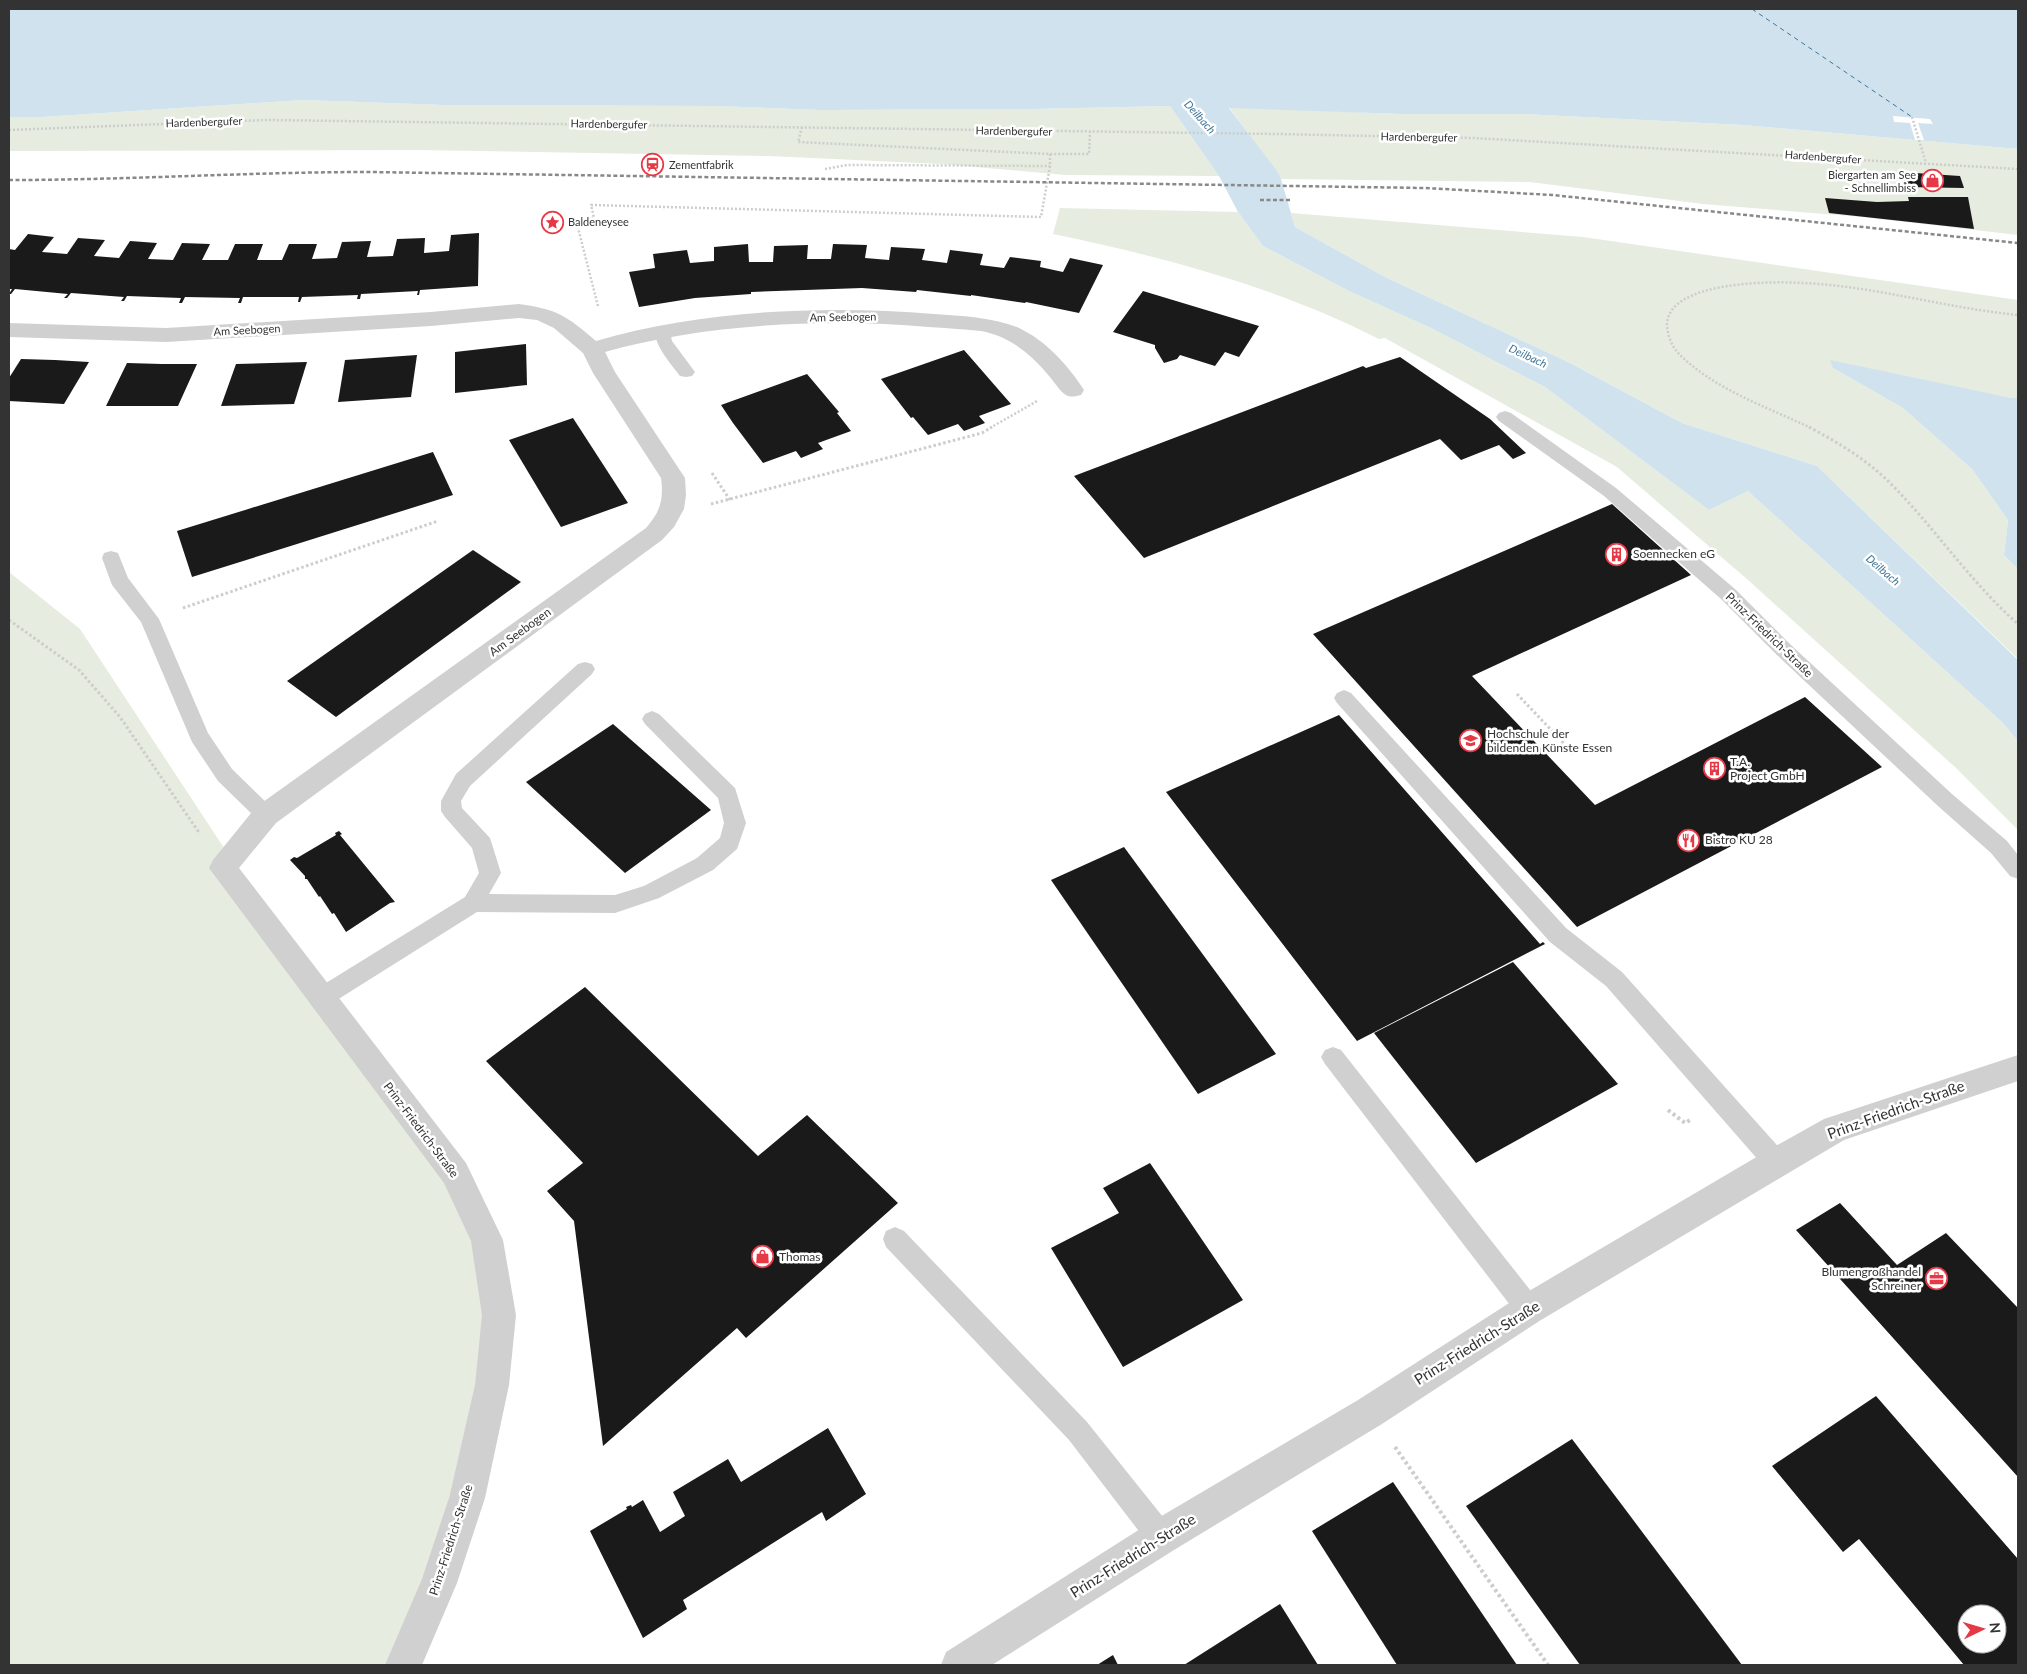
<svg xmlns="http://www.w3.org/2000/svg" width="2027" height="1674" font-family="Lato,sans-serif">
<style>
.green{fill:#e6ecdf}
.water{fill:#cfe2ee}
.pier{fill:#fff}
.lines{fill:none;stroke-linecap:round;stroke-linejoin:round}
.ferry{stroke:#3f7597;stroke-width:1;stroke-dasharray:4.5 4;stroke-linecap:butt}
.building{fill:#1a1a1a;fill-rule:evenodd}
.path-far2{stroke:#cdcdcd;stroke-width:2.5;stroke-dasharray:2 2;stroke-linecap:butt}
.path-far1{stroke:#cdcdcd;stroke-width:3;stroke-dasharray:2.5 2.5;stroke-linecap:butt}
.path{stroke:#cdcdcd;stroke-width:4;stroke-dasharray:3 3;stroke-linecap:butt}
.service{fill:#d0d0d0;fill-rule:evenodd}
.minor{fill:#d0d0d0;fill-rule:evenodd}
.rail{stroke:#888;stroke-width:2.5;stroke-dasharray:4 2.5;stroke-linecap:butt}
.labels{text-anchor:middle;stroke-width:5;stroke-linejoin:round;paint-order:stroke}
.far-water-label{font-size:11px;font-style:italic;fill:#3f7597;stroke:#fff}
.far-street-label{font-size:11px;fill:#333;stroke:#fff}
.far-poi-label{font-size:11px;fill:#333;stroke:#fff;text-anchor:start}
.poi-label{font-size:12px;fill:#333;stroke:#fff;text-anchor:start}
.street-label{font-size:12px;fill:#333;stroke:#fff}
.near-street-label{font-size:15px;fill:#333;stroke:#fff}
</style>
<rect width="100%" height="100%" fill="#fff"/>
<g class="green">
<polygon points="303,100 444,105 714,106 821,110 1032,109 1170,106 1219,176 1065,175 942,164 768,156 418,150 9,151 9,117 42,117"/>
<polygon points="1229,107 1402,114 1524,114 1744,125 2018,149 2018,235 1862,217 1703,204 1530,182 1281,179"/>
<path d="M1060,208L1238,212L1263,246L1349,291L1431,328L1545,387L1709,510L1748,491L2003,723L2018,741V830L1956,768L1748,580L1617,467L1385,338L1379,339C1277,287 1164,257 1053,234Z"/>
<polygon points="1291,213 1583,237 2018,300 2018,397 2011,398 1833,368 1903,408 1972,469 2008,520 2004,555 2018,569 2018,657 2017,658 1817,466 1682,423 1570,363 1385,277 1295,227"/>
<polygon points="9,572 80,629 249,886 457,1160 481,1243 491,1320 431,1574 394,1665 9,1665"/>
</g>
<g class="water">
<polygon points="9,9 2018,9 2018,149 1744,125 1524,114 1402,114 1229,108 1277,171 1281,179 1295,227 1385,277 1570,363 1682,423 1817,466 2018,660 2018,741 2003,723 1748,491 1709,510 1545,387 1431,328 1349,291 1263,246 1238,212 1219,176 1170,106 1032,109 821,110 714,106 444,105 303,100 42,117 9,117"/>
<polygon points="1830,360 2011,398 2018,397 2018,569 2004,555 2008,520 1972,469 1903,408 1833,368"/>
</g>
<polygon class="pier" points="1893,116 1930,119 1933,124 1918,123 1924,140 1915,140 1910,123 1894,122"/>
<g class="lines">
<polyline class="ferry" points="1752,9 1912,117"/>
</g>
<g class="building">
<polygon points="1900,172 1960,176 1964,188 1905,187"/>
<polygon points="1908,197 1968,197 1974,229 1829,213 1825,198 1877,202 1909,201"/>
<polygon points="479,233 478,286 420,290 419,295 417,295 418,291 361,294 360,299 357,299 358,295 302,297 300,302 298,302 299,297 243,297 241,303 238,303 240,298 185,297 182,303 179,303 181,298 127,296 124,301 121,301 124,297 71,293 67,298 64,298 68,294 15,289 11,294 9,294 12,289 9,289 9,249 15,250 28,234 54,237 42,252 67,254 78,238 105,240 94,256 119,258 130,241 157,243 148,259 173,260 182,243 210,244 202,260 228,260 235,244 263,244 257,260 282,260 289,244 317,244 312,259 337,258 342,242 371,241 367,257 393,256 397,239 425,238 424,253 449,251 451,235"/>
<polygon points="748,244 749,262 773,262 774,246 808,245 807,259 831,259 833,244 867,245 865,258 889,260 891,247 925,249 922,260 947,263 950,250 983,254 980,265 1004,268 1010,257 1041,261 1040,267 1063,272 1070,258 1103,265 1079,313 1026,302 1025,303 971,295 971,296 917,290 916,292 862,288 751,292 751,294 695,298 639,307 629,272 655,268 653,254 687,250 690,263 714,261 714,247"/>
<polygon points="1143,291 1259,326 1239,357 1225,352 1215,366 1180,355 1177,359 1164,363 1155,348 1155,345 1113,332"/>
<polygon points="526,344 527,385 455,393 455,352"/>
<polygon points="964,350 1011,404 979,416 985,423 964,431 958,424 928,435 913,417 911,418 881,379"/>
<polygon points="417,355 411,397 338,402 345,360"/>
<polygon points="1400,357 1490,419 1526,453 1513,459 1499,445 1461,460 1440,439 1144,558 1074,476 1363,366 1366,368"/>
<polygon points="21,359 55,360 89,362 64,404 9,401 9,378"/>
<polygon points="307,362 294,404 221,406 236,364"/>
<polygon points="127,363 162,364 197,364 178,406 106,406"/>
<polygon points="807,374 839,412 837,413 851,431 818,443 823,449 801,458 796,451 763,463 733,423 721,405"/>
<polygon points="573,418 628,503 561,527 509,440"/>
<polygon points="433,452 453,495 192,577 177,531"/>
<polygon points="1612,504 1691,575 1472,676 1595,805 1805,697 1882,767 1577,927 1313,634"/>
<polygon points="473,550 521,582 336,717 287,681"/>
<polygon points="1339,715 1540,944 1543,942 1545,944 1357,1041 1166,792"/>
<polygon points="613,724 711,810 625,873 526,782"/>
<polygon points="339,831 342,834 340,835 395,902 390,903 346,932 334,913 332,914 320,896 319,897 307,879 305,879 305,876 290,860 294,857 297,858 336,835 335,833"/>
<polygon points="1124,847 1276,1054 1198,1094 1051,880"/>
<polygon points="1513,962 1618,1084 1476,1163 1374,1033"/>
<polygon points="585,987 758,1156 807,1115 898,1203 746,1338 737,1328 603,1446 574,1221 547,1191 583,1163 486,1061"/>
<polygon points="1150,1163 1243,1300 1123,1367 1051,1248 1119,1213 1103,1188"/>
<polygon points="1840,1203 1897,1265 1946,1233 2018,1308 2018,1477 1796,1230"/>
<path d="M1876,1396L2018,1559V1665H1964L1859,1539L1843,1552L1772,1466ZM1967,1614H1997V1644H1967Z"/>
<polygon points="828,1428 866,1494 826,1521 822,1512 683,1600 687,1609 643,1638 590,1531 627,1509 626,1507 631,1505 632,1507 643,1500 660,1532 685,1516 673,1492 728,1459 741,1482"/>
<polygon points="1572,1439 1622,1505 1742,1665 1580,1665 1466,1506"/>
<polygon points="1393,1482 1517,1665 1397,1665 1312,1531"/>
<polygon points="1280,1604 1318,1665 1184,1665"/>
<polygon points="1113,1655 1118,1665 1097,1665"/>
</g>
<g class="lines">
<g class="path-far2">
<polyline points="1912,117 1926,163"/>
<polyline points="802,127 798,142 1050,154 1089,154 1090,132"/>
<polyline points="9,130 266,120 1277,134 1473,138 2018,169"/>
<polyline points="825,169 847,165 1050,166"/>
<polyline points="598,306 577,224 594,218 591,205 1041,217 1050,166 1050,154"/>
<polyline points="990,428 1037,401"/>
<path d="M1811,428C1767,407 1716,390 1680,355C1672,347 1667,335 1667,324C1669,281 1772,281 1802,283C1875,286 1945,308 2018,315"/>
</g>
<g class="path-far1">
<path d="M1809,427C1837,442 1864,458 1887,480C1934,526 1969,581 2018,624"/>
<polyline points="712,473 730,500"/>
<polyline points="711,504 982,433 992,427"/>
<polyline points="183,608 438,521"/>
<polyline points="9,620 79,670 120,717 200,834"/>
<polyline points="1517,694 1574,754"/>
</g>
<g class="path">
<polyline points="1668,1110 1685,1123 1690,1120"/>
<polyline points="1395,1447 1548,1665"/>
</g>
<g class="service">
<path d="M663,326L669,327L672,341L695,372L692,376L686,377L680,376C672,365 649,340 657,327Z"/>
<polygon points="1505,411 1511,413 1616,488 1735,589 1791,645 1952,794 2007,841 2018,855 2018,879 2010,876 1991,853 1938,806 1777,655 1721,599 1604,496 1499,421 1496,417 1499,413"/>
<polygon points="111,551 118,553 128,578 159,619 208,733 232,769 273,809 277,815 273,821 266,823 259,821 218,781 192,742 141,622 112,585 102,558 104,553"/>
<polygon points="585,662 592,664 595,669 592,674 470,786 461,801 462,808 490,838 501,873 489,894 615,895 644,886 697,858 720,838 724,823 718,798 645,724 642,719 645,714 652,711 659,714 735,788 746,823 737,849 713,870 659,898 615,913 477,912 329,1005 321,1008 313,1005 310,998 313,991 465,897 479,873 472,848 445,817 441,811 441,801 456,774 578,664"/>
<polygon points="1344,690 1351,693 1566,928 1622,972 1785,1154 1788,1162 1785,1170 1776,1173 1767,1170 1606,986 1550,942 1337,703 1334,698 1337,693"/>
<polygon points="1333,1047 1341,1050 1538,1300 1542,1309 1538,1318 1529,1321 1520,1318 1325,1064 1321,1057 1325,1050"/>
<polygon points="895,1227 904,1231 1087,1422 1171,1527 1175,1537 1171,1547 1161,1551 1151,1547 1069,1440 886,1247 883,1239 886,1231"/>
</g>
<g class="minor">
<path d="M519,304C557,309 567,316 596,341C701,310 825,305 934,314C962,316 992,317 1019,328C1045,340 1069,366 1084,390L1081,395C1076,396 1071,398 1066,395C1060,392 1054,381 1049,376C1031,354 1009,336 981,331C963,329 945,328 928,327C827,318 702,324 605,352L615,372L685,478L686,495L684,509L674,527L662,540L276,823L239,868L466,1163L503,1240L516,1315L509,1385L485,1498L457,1583L422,1665H385L422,1579L449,1498L475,1385L482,1315L471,1241L444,1183L209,868L213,860L256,807L646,528C660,512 664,500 661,478L593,373L583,353L554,328L537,320L519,318L431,326L166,342L9,337V323L166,328L431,312Z"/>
<polygon points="2018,1055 2018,1081 1844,1140 1541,1320 1382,1424 1174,1550 992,1665 941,1665 946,1652 1148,1524 1358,1400 1517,1298 1765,1152 1824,1119"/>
</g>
<g class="rail">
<path d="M9,180C129,180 249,172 369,172L1425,188L1552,195L2018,243"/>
<polyline points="1260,200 1290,200"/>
</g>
</g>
<defs>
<symbol id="station-ring" viewBox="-11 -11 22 22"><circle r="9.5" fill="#fff" stroke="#e63946" stroke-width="1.5"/><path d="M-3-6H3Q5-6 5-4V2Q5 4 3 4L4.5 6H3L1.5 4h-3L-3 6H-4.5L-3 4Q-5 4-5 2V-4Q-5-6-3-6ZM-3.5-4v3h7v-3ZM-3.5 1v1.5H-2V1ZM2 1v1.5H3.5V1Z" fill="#e63946"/></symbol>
<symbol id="shop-ring" viewBox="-11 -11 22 22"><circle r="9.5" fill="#fff" stroke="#e63946" stroke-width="1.5"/><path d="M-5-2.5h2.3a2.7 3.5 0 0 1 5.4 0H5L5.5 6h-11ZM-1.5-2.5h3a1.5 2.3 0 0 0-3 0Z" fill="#e63946"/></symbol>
<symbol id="sight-ring" viewBox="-11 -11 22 22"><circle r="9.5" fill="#fff" stroke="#e63946" stroke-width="1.5"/><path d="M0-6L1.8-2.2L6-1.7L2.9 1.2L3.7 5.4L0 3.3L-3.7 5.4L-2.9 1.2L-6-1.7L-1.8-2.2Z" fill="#e63946"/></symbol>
<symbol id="building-ring" viewBox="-11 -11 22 22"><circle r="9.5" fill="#fff" stroke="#e63946" stroke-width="1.5"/><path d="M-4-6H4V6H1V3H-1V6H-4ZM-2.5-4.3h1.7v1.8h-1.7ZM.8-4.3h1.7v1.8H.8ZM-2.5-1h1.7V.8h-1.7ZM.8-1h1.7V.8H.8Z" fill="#e63946"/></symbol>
<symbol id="university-ring" viewBox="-11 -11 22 22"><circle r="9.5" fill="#fff" stroke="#e63946" stroke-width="1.5"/><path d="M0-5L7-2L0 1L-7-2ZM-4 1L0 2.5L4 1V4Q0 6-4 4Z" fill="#e63946"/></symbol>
<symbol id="restaurant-ring" viewBox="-11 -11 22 22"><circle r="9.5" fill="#fff" stroke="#e63946" stroke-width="1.5"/><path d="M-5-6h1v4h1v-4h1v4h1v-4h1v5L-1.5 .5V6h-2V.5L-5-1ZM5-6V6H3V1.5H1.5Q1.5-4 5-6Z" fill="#e63946"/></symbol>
<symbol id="office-ring" viewBox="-11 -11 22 22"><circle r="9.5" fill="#fff" stroke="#e63946" stroke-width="1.5"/><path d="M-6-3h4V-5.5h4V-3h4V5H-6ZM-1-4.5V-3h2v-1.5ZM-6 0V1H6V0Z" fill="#e63946"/></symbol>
</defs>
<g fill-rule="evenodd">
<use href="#station-ring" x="640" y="152" width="25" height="25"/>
<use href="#shop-ring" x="1920" y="168" width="25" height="25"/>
<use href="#sight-ring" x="540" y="210" width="25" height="25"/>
<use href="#building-ring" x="1604" y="542" width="25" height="25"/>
<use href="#university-ring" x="1458" y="728" width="25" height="25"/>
<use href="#building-ring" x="1702" y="756" width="25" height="25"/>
<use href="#restaurant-ring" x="1676" y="828" width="25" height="25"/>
<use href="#shop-ring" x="750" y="1244" width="25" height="25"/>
<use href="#office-ring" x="1924" y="1266" width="25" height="25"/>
</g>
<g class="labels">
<g class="far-water-label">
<text transform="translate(1200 117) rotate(48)" y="4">Deilbach</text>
<text transform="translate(1528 356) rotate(25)" y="4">Deilbach</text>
<text transform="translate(1883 570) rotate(41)" y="4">Deilbach</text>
</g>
<g class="far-street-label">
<text transform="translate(204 122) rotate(-2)" y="4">Hardenbergufer</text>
<text transform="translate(609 124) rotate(1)" y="4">Hardenbergufer</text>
<text transform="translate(1014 131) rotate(1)" y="4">Hardenbergufer</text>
<text transform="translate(1419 137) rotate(1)" y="4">Hardenbergufer</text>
<text transform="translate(1823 157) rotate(4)" y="4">Hardenbergufer</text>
<text transform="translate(843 317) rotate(-1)" y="4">Am Seebogen</text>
<text transform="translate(247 330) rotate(-3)" y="4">Am Seebogen</text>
</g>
<g class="far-poi-label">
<text x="669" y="169">Zementfabrik</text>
<text x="1916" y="179" text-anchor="end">Biergarten am See<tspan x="1916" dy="13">- Schnellimbiss</tspan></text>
<text x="568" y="226">Baldeneysee</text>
</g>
<g class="poi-label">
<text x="1633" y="558">Soennecken eG</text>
<text x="1487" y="738">Hochschule der<tspan x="1487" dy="14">bildenden Künste Essen</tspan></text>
<text x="1730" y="766">T.A.<tspan x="1730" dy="14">Project GmbH</tspan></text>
<text x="1705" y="844">Bistro KU 28</text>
<text x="779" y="1261">Thomas</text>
<text x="1921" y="1276" text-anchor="end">Blumengroßhandel<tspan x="1921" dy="14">Schreiner</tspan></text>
</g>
<g class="street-label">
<text transform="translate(520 632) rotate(-36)" y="4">Am Seebogen</text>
<text transform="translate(1769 635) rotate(44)" y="4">Prinz-Friedrich-Straße</text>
<text transform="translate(421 1130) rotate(53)" y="4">Prinz-Friedrich-Straße</text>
<text transform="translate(451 1540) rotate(-72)" y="4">Prinz-Friedrich-Straße</text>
</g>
<g class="near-street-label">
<text transform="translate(1896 1110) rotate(-20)" y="5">Prinz-Friedrich-Straße</text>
<text transform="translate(1477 1343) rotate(-32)" y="5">Prinz-Friedrich-Straße</text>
<text transform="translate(1133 1556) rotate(-32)" y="5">Prinz-Friedrich-Straße</text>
</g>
</g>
<rect width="2027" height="1674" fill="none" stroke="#333333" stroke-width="20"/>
<g transform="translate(1982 1629) rotate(85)"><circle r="24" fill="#ffffff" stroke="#adadad"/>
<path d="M0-4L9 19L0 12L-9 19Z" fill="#e63946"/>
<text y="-8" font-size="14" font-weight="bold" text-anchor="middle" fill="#333333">N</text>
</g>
</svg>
